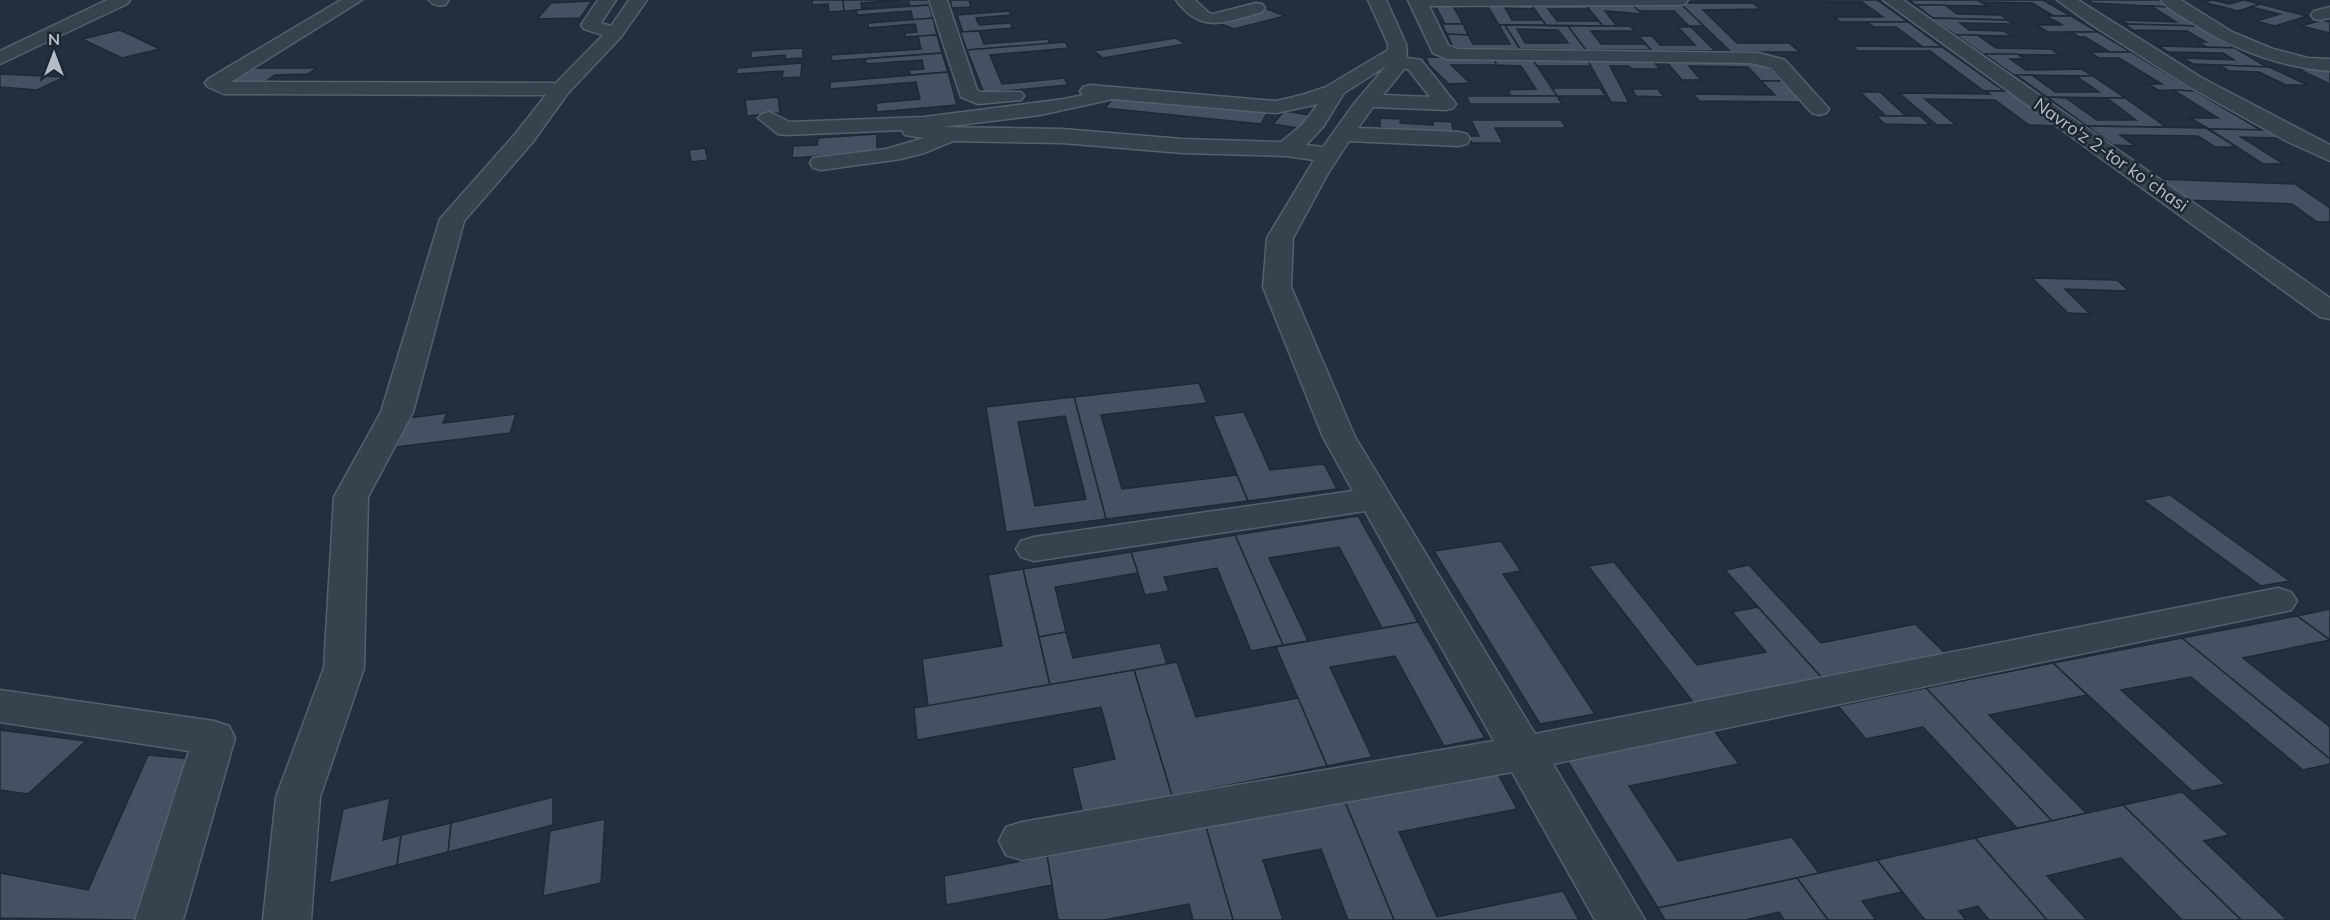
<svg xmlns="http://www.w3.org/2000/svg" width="2330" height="920" font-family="Mulish,sans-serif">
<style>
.building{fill:#455162;stroke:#1f2835;stroke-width:1.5;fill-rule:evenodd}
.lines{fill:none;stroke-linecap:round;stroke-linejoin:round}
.minor-casing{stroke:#565f6c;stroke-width:3}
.minor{fill:#38414e;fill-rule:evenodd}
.labels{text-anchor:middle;stroke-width:5;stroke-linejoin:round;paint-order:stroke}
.far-street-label{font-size:18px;fill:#b4bcc9;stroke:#1d2633}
</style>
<rect width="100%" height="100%" fill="#242f3e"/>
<g class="building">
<polygon points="812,0 843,0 844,11 829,12 828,4 812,5"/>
<polygon points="843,0 899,0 861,3 862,10 844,11"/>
<polygon points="908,0 928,0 929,5 910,6"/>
<polygon points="950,0 969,0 971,7 952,8"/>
<polygon points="1823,0 1877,0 1908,22 1840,22 1835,17 1883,17 1862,2 1825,2"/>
<polygon points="1909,0 1978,0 1987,6 1916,5"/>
<polygon points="1978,0 2043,0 2071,16 2054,16 2032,3 1981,2"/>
<polygon points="2089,0 2159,0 2168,7 2092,3"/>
<polygon points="2213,0 2229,4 2244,0 2260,4 2238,11 2203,2"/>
<polygon points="592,1 580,18 537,19 551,3"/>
<polygon points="1485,2 1530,3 1534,9 1505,8 1512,20 1543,20 1546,25 1499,25"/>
<polygon points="1434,3 1451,3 1463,24 1445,24"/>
<polygon points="1530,3 1584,3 1589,9 1548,9 1557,21 1599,21 1603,26 1546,25"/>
<polygon points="1584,3 1631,3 1642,14 1605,11 1617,26 1603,26"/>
<polygon points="1631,3 1680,3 1704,26 1689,26 1674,11 1639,11"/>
<polygon points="1680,3 1753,3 1760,9 1703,10 1737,43 1789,43 1800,52 1731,52"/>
<polygon points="2260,4 2307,16 2275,26 2256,21 2280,14 2251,7"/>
<polygon points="929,5 933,18 913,20 911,11 857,15 856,10"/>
<polygon points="1916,5 1945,5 1957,14 2001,15 2007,20 1933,18"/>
<polygon points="2151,6 2168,7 2200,26 2128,24 2121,20 2176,22"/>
<polygon points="1267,9 1285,16 1234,29 1216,22"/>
<polygon points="1009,11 1011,15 976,18 979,25 1010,23 1013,28 963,32 957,15"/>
<polygon points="2045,16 2071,16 2098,32 2048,32 2036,25 2063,25"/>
<polygon points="933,18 937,35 905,37 905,33 917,32 915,24 868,28 868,23"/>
<polygon points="1929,18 2007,20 2014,24 1960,23 1969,30 2004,31 2011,36 1956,35"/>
<polygon points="2322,20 2330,22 2330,33 2301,26"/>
<polygon points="1867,22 1908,22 1942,47 1923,47 1896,27 1874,27"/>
<polygon points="1442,24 1463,24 1468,35 1447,34"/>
<polygon points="2125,24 2198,26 2235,48 2207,47 2198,42 2206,42 2187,31 2133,30"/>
<polygon points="1499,25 1505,25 1520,49 1454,49 1447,34 1468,35 1473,44 1510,44"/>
<path d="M1505,25L1568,26L1586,50L1520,49ZM1517,29L1558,30L1568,43H1525Z"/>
<polygon points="1568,26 1630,26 1635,31 1591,31 1601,44 1646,44 1651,50 1586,50"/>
<polygon points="1678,27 1691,27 1715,51 1652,51 1639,36 1652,36 1660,45 1695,45"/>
<polygon points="120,30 160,49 122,58 82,39"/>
<polygon points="979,31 984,44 1048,39 1050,44 967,50 960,32"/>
<polygon points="2071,32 2098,32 2131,52 2110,52 2085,37 2079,37"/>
<polygon points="937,35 942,53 832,61 831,55 921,49 918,36"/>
<polygon points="1956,35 1977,35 1996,48 2051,49 2059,55 1983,54"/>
<polygon points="1176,38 1185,44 1103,58 1094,51"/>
<polygon points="1065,42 1069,48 990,55 1002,84 1064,78 1068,85 984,93 967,50"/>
<polygon points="1853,46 1942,47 2004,91 1984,91 1930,51 1858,51"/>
<polygon points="2159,46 2235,48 2267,67 2193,64 2183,58 2234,60 2223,53 2168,52"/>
<polygon points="803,48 803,58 785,59 785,55 751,58 751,51"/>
<polygon points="2090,52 2131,52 2195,91 2158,90 2148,84 2162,84 2119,58 2099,58"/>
<polygon points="942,53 948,72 910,75 909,70 924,69 922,60 866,64 865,59"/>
<polygon points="1984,54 2017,54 2024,59 2010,59 2026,70 2082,69 2093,76 2014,75"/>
<polygon points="1426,57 1493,58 1497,65 1451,65 1470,83 1449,84 1429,65"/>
<polygon points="1493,58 1532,58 1557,96 1511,96 1508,90 1536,89 1521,66 1497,65"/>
<polygon points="1532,58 1587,58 1593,66 1537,66"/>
<polygon points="1587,59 1651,59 1660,69 1632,69 1629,66 1610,66 1629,103 1611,102"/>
<polygon points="1664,59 1761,60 1782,81 1761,81 1748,67 1689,66 1701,80 1682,80"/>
<polygon points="802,63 801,77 782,78 783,71 736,74 737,68"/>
<polygon points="2219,65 2269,67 2308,85 2286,85 2259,72 2229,71"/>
<polygon points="245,68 317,68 308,74 275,75 262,84 220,84"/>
<polygon points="2330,68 2330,84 2298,69"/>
<polygon points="948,72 957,105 877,112 876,103 920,99 916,82 830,89 830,82"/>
<polygon points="0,74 65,77 37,90 0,87"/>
<polygon points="2016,75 2032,75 2055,92 2099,92 2076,76 2093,76 2125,98 2047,97"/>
<polygon points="1761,81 1782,81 1803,102 1699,101 1693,94 1775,95"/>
<polygon points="1552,88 1600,88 1606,96 1557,96"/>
<polygon points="1632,89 1658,89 1664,97 1636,96"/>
<polygon points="2173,90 2195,91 2261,130 2209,129 2190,118 2218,118"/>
<polygon points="1986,91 2009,91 2058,126 2029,125 1995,100 1925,99 1956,125 1937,125 1899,93 1990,94"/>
<polygon points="1860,92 1880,92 1906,116 1886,116"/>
<polygon points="1115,96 1268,111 1261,124 1105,108"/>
<polygon points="1466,96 1557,96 1562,104 1470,104"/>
<polygon points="778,97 780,113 747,116 745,100"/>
<polygon points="2047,97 2066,98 2097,120 2136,120 2107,98 2125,98 2166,127 2087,126"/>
<polygon points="1284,111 1315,116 1304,129 1273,124"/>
<polygon points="1876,116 1920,116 1930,125 1885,124"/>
<polygon points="1380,118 1401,119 1400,123 1433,125 1433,121 1452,122 1453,133 1380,128"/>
<polygon points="1471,120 1561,120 1566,128 1495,128 1503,143 1472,143 1469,136 1479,136"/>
<polygon points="2087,126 2206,128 2237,147 2215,147 2198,136 2120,135 2135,146 2113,145"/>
<polygon points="2209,129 2270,130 2282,138 2241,137 2284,164 2263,164"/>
<polygon points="877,134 877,152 792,158 793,146 817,145 818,138"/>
<polygon points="705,148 708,160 691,162 689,150"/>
<polygon points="2157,179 2295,184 2330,208 2330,222 2317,222 2292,204 2183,200"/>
<polygon points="2032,278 2117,280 2129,291 2065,289 2090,314 2068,313"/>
<polygon points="1199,383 1207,403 1101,415 1122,489 1237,475 1248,501 1106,519 1074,397"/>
<path d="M1074,397L1106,519L1006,532L986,407ZM1065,416L1086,499L1035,506L1018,422Z"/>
<polygon points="1244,412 1270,470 1324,464 1337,489 1248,501 1213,416"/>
<polygon points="447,413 443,423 516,414 510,433 396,447 408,418"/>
<polygon points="2170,495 2290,581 2261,586 2143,500"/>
<polygon points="1358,516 1418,622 1382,628 1339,547 1269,558 1308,641 1283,645 1235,535"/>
<polygon points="1235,535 1283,645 1251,651 1217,568 1164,577 1169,591 1145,595 1131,552"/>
<polygon points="1501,541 1521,571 1503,574 1595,714 1540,724 1434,551"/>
<polygon points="1131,552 1138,573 1055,587 1066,632 1039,637 1023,569"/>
<polygon points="1614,562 1697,665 1766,652 1732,612 1758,607 1823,679 1696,706 1588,566"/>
<polygon points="1749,565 1821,643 1915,624 1946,654 1823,679 1725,570"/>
<polygon points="1023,569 1050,685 928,706 922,659 1002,646 988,575"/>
<polygon points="2330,609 2330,640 2297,616"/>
<polygon points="2297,616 2330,640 2243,658 2330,727 2330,759 2182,638"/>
<polygon points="1418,622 1485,738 1444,746 1395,656 1330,667 1372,757 1327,766 1276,647"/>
<polygon points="1066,632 1073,658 1160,643 1167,664 1050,685 1039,637"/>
<polygon points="2182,638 2330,759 2330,764 2303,770 2191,677 2121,690 2225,784 2192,791 2053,663"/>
<polygon points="1177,662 1196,717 1298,698 1327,766 1172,796 1134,670"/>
<polygon points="2053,663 2087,695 1989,715 2086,813 2052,821 1926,688"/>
<polygon points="1134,670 1172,796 1083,814 1072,768 1115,759 1101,707 917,740 914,708"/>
<polygon points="1926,688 2052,821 2017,828 1923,727 1866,739 1838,706"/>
<polygon points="1712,728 1739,764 1629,786 1678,861 1792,837 1819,873 1658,908 1565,757"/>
<polygon points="0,730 86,741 28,794 0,790"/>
<polygon points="148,755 193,759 135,920 0,918 0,873 88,890"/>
<polygon points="1498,774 1517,809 1399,832 1437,917 1563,891 1579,920 1394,920 1345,802"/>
<polygon points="2182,792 2229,835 2204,841 2287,920 2241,920 2123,805"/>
<polygon points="553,797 553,825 448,852 451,823"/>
<polygon points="390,798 383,840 401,835 397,865 329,883 343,809"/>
<polygon points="1345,802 1394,920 1348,920 1321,849 1263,860 1283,920 1233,920 1206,827"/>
<polygon points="2123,805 2241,920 2182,920 2121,858 2047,876 2087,920 2047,920 1975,838"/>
<polygon points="605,819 601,883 543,896 550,831"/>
<polygon points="451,823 448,852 397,865 401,835"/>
<polygon points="1206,827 1233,920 1193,920 1189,904 1104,920 1058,920 1047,856"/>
<polygon points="1975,838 2047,920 1989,920 1978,906 1959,911 1966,920 1925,920 1877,860"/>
<polygon points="1047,856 1052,885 946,905 944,876"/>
<polygon points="1877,860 1902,892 1862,901 1876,920 1828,920 1797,878"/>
<polygon points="1797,878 1828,920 1784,920 1779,912 1745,920 1665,920 1658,908"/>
</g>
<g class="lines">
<defs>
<g id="minor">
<polygon points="107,0 130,0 127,4 0,64 0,51"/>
<polygon points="341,0 362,0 231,82 556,83 603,35 584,29 581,25 598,0 616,0 601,23 611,26 629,0 647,0 621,37 568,93 532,143 464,221 413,412 368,497 364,668 320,797 311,920 263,920 276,797 324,668 334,497 381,412 440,219 516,133 546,95 224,94 208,87 205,83 208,79"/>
<path d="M429,0H447L448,1L445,5C438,6 434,6 429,0Z"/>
<polygon points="929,0 947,0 977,90 981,92 1021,92 1024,96 1021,100 978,104 961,97"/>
<path d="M1176,0H1195L1209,13L1213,14L1256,3L1262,4L1265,8L1262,12C1226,21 1203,36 1176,0Z"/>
<path d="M1368,0H1386L1406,44L1407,58L1421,60L1456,104L1453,108L1446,110L1373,107L1358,128L1459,132L1467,134L1470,139L1467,144L1459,146L1349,141L1327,175L1293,238L1291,287L1355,437L1535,734L2278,588L2291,592L2297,601L2291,610L1553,764L1645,920H1595L1512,772L1022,860L1006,855L999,841L1006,827L1022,822L1494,741L1365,511L1034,561L1021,557L1016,549L1021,541L1034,537L1353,491L1323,437L1263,287L1267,238L1314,160L1286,156L1182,153L1062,143L953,141L924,153L901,159L821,170L813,168L810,163L813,158L886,149L924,138L905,135L902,130L786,135L778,134L758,118L762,114L769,112L790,122L924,117L1064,99L1083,95L1080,91L1083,87L1090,85L1276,101L1302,95L1326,87L1388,50V44ZM1386,66L1353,105L1323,147L1306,145L1323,127L1344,93ZM1404,69H1408L1430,97L1383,95ZM1113,99L1276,113L1318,104L1302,125L1281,142L1182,139L1062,129L942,127L1040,115Z"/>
<polygon points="1408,0 1688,0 1685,4 1679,5 1429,6 1448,45 1457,49 1759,53 1785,60 1829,109 1826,113 1819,115 1812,113 1771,68 1751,63 1447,59 1433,53 1431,49"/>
<polygon points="1883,0 1903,0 2330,298 2330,319 2320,317"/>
<polygon points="2057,0 2078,0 2202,78 2330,145 2330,161 2288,142 2188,86 2092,25"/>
<path d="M2161,0H2181L2232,32L2273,49L2308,58L2330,59V71C2279,67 2234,50 2191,22C2181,16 2168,9 2161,0Z"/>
<polygon points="2330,7 2330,18 2320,20 2314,19 2311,15 2314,11"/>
<polygon points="0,690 214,721 229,726 235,738 183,920 135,920 189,751 0,722"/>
</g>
</defs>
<use href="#minor" class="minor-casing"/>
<use href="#minor" class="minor"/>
</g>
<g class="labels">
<g class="far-street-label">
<text transform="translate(2111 155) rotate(35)" y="6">Navro'z 2-tor koʼchasi</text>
</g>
</g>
<g transform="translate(54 54)" stroke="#1d2633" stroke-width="4.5" paint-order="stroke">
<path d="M0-4.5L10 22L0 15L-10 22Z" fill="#b4bcc9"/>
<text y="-9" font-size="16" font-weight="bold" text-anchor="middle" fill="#b4bcc9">N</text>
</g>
</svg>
